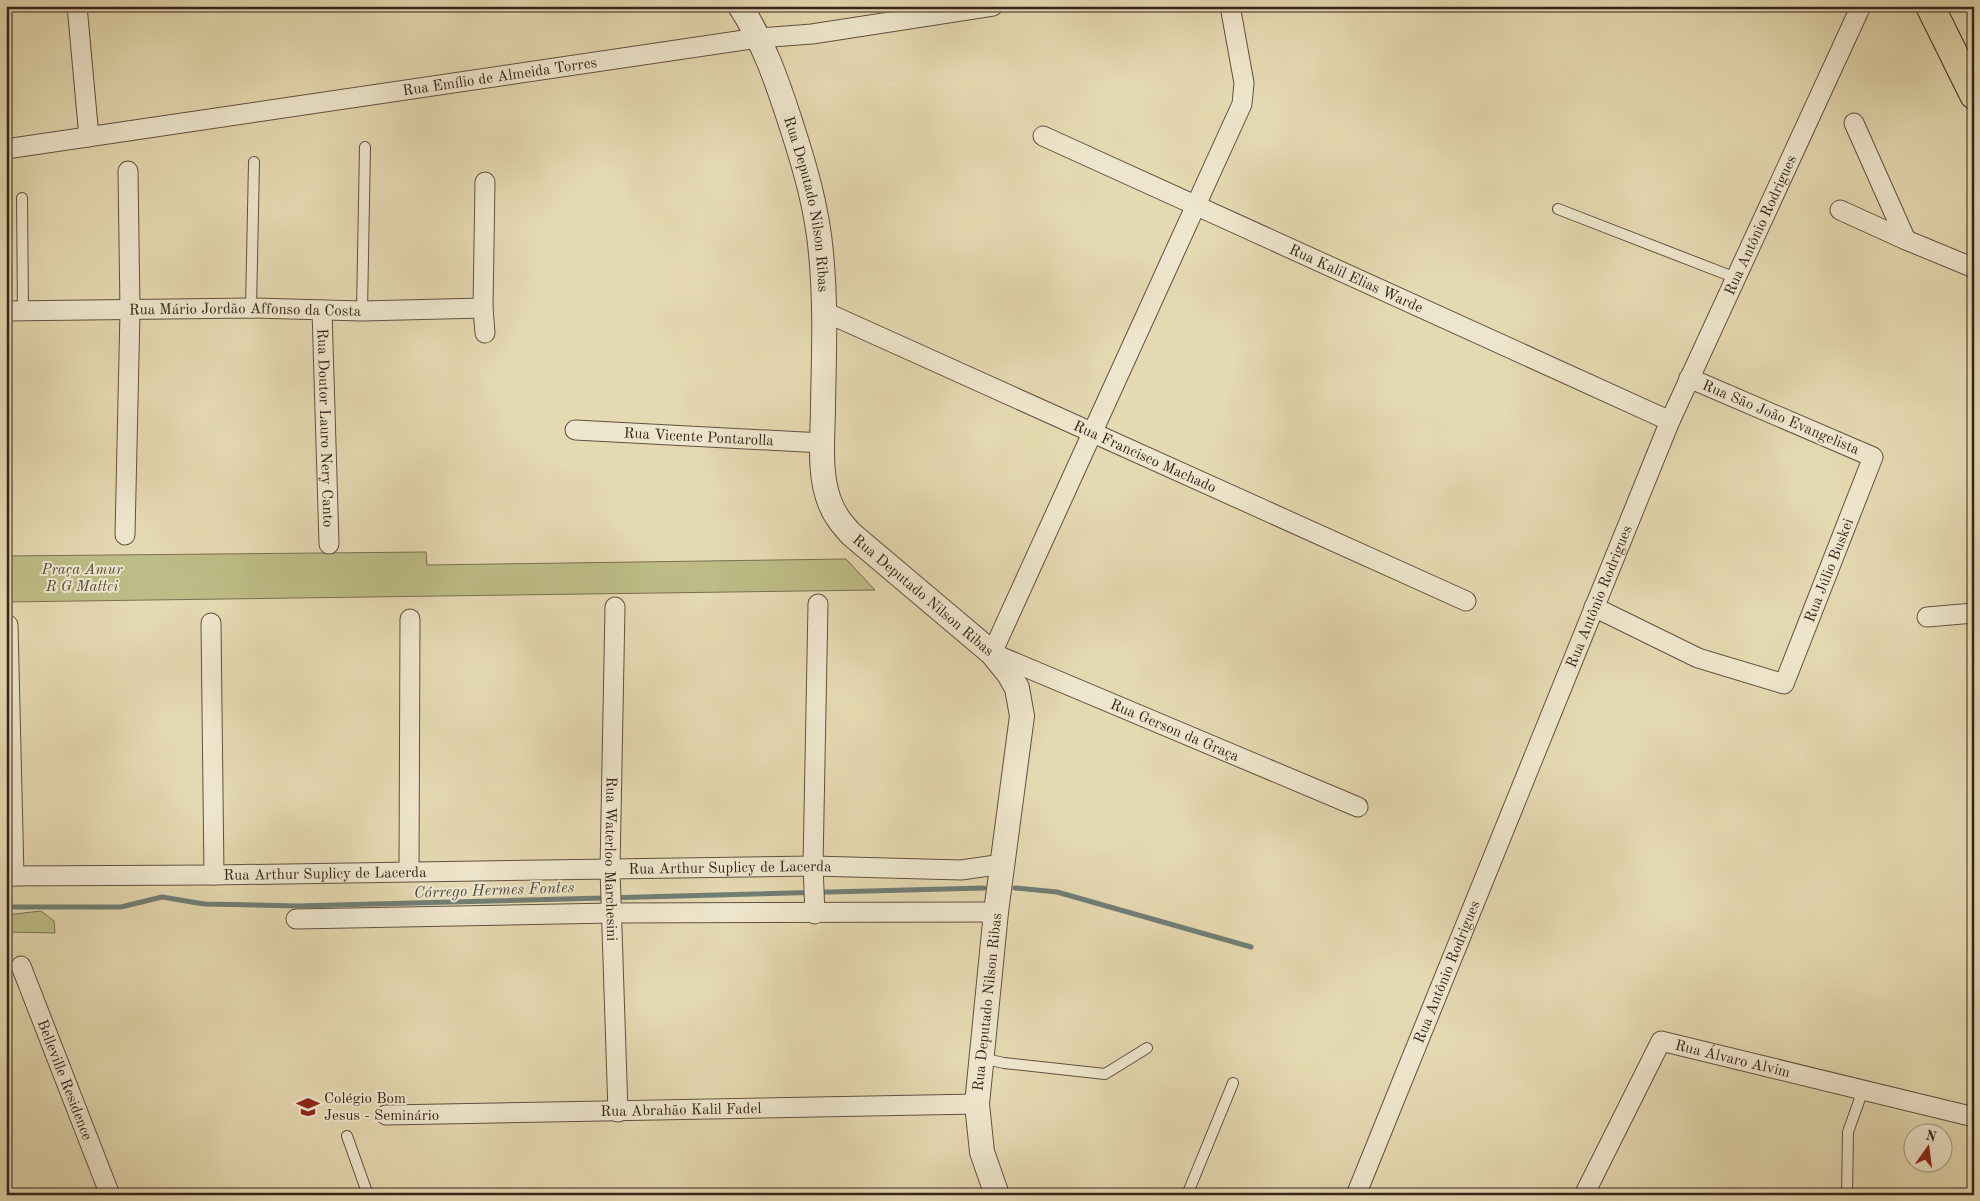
<svg xmlns="http://www.w3.org/2000/svg" width="1980" height="1201" font-family="'Old Standard TT',serif">
<style>
.green{fill:#bdbc86;stroke:#7a7051}
.lines{fill:none;stroke-linecap:round;stroke-linejoin:round}
.stream{stroke:#707e74;stroke-width:5}
.service-casing{stroke:#625041;stroke-width:12}
.minor-casing{stroke:#625041;stroke-width:21}
.tertiary-casing{stroke:#625041;stroke-width:26}
.primary-casing{stroke:#36231c;stroke-width:30}
.service{stroke:#eee6cc;stroke-width:10}
.minor{stroke:#eee6cc;stroke-width:19}
.tertiary{stroke:#eee6cc;stroke-width:24}
.primary{stroke:#e5d9b1;stroke-width:28}
.labels{text-anchor:middle;stroke-width:4;stroke-linejoin:round;paint-order:stroke}
.street-label{font-size:15px;fill:#36231c;stroke:#eee6cc}
.park-label{font-size:15px;font-style:italic;fill:#584936;stroke:#eee6cc}
.poi-label{font-size:15px;fill:#36231c;stroke:#eee6cc;text-anchor:start}
.water-label{font-size:16px;font-style:italic;fill:#4e4940;stroke:#eee6cc}
</style>
<rect width="100%" height="100%" fill="#e5d9b1"/>
<filter id="stains"><feTurbulence type="fractalNoise" baseFrequency=".004" numOctaves="4"/><feColorMatrix values="0 0 0 0 .2 0 0 0 0 .09 0 0 0 0 .02 0 0 0 .5 -.17"/></filter>
<radialGradient id="worn" r=".72"><stop offset=".6" stop-color="#630" stop-opacity="0"/><stop offset="1" stop-color="#630" stop-opacity=".3"/></radialGradient>
<g class="green">
<polygon points="426,552 427,565 846,559 875,590 6,602 6,556"/>
<polygon points="41,911 54,921 55,933 6,932 6,915"/>
</g>
<g class="lines">
<g class="stream">
<polyline points="1015,888 1057,892 1251,947"/>
<polyline points="6,907 121,907 162,897 204,904 297,906 984,888"/>
</g>
<defs>
<g id="service">
<polyline points="22,198 23,311"/>
<polyline points="1558,209 1736,278"/>
<polyline points="251,308 254,162"/>
<polyline points="362,311 365,147"/>
<polyline points="981,1058 1004,1063 1105,1074 1147,1048"/>
<polyline points="347,1136 368,1195"/>
<polyline points="1187,1195 1233,1083"/>
<polyline points="1847,1195 1848,1132 1863,1090"/>
</g>
<g id="minor">
<polyline points="77,6 89,137"/>
<path id="s1" d="M1230,6L1244,83L1242,104L992,653L1358,807"/>
<polyline points="1854,123 1906,240"/>
<path id="s2" d="M1043,136L1670,421"/>
<path id="s3" d="M6,149L758,38L812,34L993,6"/>
<polyline points="485,182 483,308 485,333"/>
<polyline points="1840,210 1906,240 1974,268"/>
<path id="s4" d="M322,310L329,544"/>
<path id="s5" d="M6,311L251,308L362,311L483,308"/>
<path id="s6" d="M825,312L1466,601"/>
<path id="s7" d="M575,430L823,443"/>
<polyline points="125,535 130,311 128,171"/>
<path id="s8" d="M615,607L610,869L618,1112"/>
<path id="s9" d="M1594,607L1698,658L1784,684L1873,457L1689,378"/>
<polyline points="1927,617 1974,613"/>
<polyline points="211,623 214,875"/>
<polyline points="8,625 14,876"/>
<polyline points="409,871 410,619"/>
<path id="s10" d="M6,876L214,875L813,866L961,870L1003,864"/>
<polyline points="815,914 813,866 818,604"/>
<polyline points="296,919 612,913 996,912"/>
<path id="s11" d="M21,966L110,1195"/>
<path id="s12" d="M386,1115L977,1104"/>
<path id="s13" d="M1356,1195L1670,421L1861,6"/>
<path id="s14" d="M1584,1195L1661,1041L1974,1117"/>
</g>
<g id="tertiary">
<path id="s15" d="M740,6C763,41 777,81 790,121C804,164 817,207 821,253C826,304 824,354 823,405C823,437 818,473 830,503C835,516 842,524 851,534L992,653L1009,674L1017,688L1022,716L996,912L977,1104L982,1152L997,1195"/>
</g>
<polyline id="primary" points="1930,6 1974,95"/>
</defs>
<use href="#service" class="service-casing"/>
<use href="#minor" class="minor-casing"/>
<use href="#tertiary" class="tertiary-casing"/>
<use href="#primary" class="primary-casing"/>
<use href="#service" class="service"/>
<use href="#minor" class="minor"/>
<use href="#tertiary" class="tertiary"/>
<use href="#primary" class="primary"/>
</g>
<defs>
<symbol id="school-bare" viewBox="-9 -9 18 18"><path d="M0-5L7-2L0 1L-7-2ZM-4 1L0 2.5L4 1V4Q0 6-4 4Z" fill="#8f2418" stroke="#eee6cc" stroke-width="2.5" paint-order="stroke"/></symbol>
</defs>
<g fill-rule="evenodd">
<use href="#school-bare" x="292" y="1091" width="32" height="32"/>
</g>
<g class="labels">
<g class="street-label">
<text dy="5" stroke="none"><textPath href="#s3" startOffset="499">Rua Emílio de Almeida Torres</textPath></text>
<text dy="5" stroke="none"><textPath href="#s15" startOffset="211">Rua Deputado Nilson Ribas</textPath></text>
<text dy="5" stroke="none"><textPath href="#s13" startOffset="1051">Rua Antônio Rodrigues</textPath></text>
<text dy="5" stroke="none"><textPath href="#s2" startOffset="344">Rua Kalil Elias Warde</textPath></text>
<text dy="5" stroke="none"><textPath href="#s5" startOffset="239">Rua Mário Jordão Affonso da Costa</textPath></text>
<text transform="translate(1781 417) rotate(23)" y="5">Rua São João Evangelista</text>
<text dy="5" stroke="none"><textPath href="#s4" startOffset="118">Rua Doutor Lauro Nery Canto</textPath></text>
<text dy="5" stroke="none"><textPath href="#s7" startOffset="124">Rua Vicente Pontarolla</textPath></text>
<text dy="5" stroke="none"><textPath href="#s6" startOffset="351">Rua Francisco Machado</textPath></text>
<text dy="5" stroke="none"><textPath href="#s9" startOffset="328">Rua Júlio Buskei</textPath></text>
<text dy="5" stroke="none"><textPath href="#s15" startOffset="645">Rua Deputado Nilson Ribas</textPath></text>
<text dy="5" stroke="none"><textPath href="#s13" startOffset="646">Rua Antônio Rodrigues</textPath></text>
<text dy="5" stroke="none"><textPath href="#s1" startOffset="901">Rua Gerson da Graça</textPath></text>
<text dy="5" stroke="none"><textPath href="#s8" startOffset="252">Rua Waterloo Marchesini</textPath></text>
<text dy="5" stroke="none"><textPath href="#s10" startOffset="724">Rua Arthur Suplicy de Lacerda</textPath></text>
<text dy="5" stroke="none"><textPath href="#s10" startOffset="319">Rua Arthur Suplicy de Lacerda</textPath></text>
<text dy="5" stroke="none"><textPath href="#s13" startOffset="241">Rua Antônio Rodrigues</textPath></text>
<text transform="translate(987 1002) rotate(-84)" y="5">Rua Deputado Nilson Ribas</text>
<text dy="5" stroke="none"><textPath href="#s14" startOffset="246">Rua Álvaro Alvim</textPath></text>
<text dy="5" stroke="none"><textPath href="#s11" startOffset="122">Belleville Residence</textPath></text>
<text dy="5" stroke="none"><textPath href="#s12" startOffset="295">Rua Abrahão Kalil Fadel</textPath></text>
</g>
<g class="park-label">
<text x="82" y="574">Praça Amur<tspan x="82" dy="17">R G Mattei</tspan></text>
</g>
<g class="poi-label">
<text x="324" y="1103">Colégio Bom<tspan x="324" dy="17">Jesus - Seminário</tspan></text>
</g>
<g class="water-label">
<text transform="translate(494 889) rotate(-2)" y="6">Córrego Hermes Fontes</text>
</g>
</g>
<rect width="1980" height="1201" fill="none" stroke="#e5d9b1" stroke-width="25"/>
<rect x="8" y="8" width="1965" height="1186" fill="none" stroke="#36231c" stroke-width="2.5"/>
<rect x="12" y="12" width="1955" height="1176" fill="none" stroke="#36231c"/>
<g transform="translate(1928 1148) rotate(14)"><circle r="24" fill="#eee6cc" stroke="#a49886"/>
<path d="M0-4L9 19L0 12L-9 19Z" fill="#8f2418"/>
<text y="-8" font-size="14" font-weight="bold" text-anchor="middle" fill="#36231c">N</text>
</g>
<rect width="100%" height="100%" filter="url(#stains)"/>
<rect width="100%" height="100%" fill="url(#worn)"/>
</svg>
